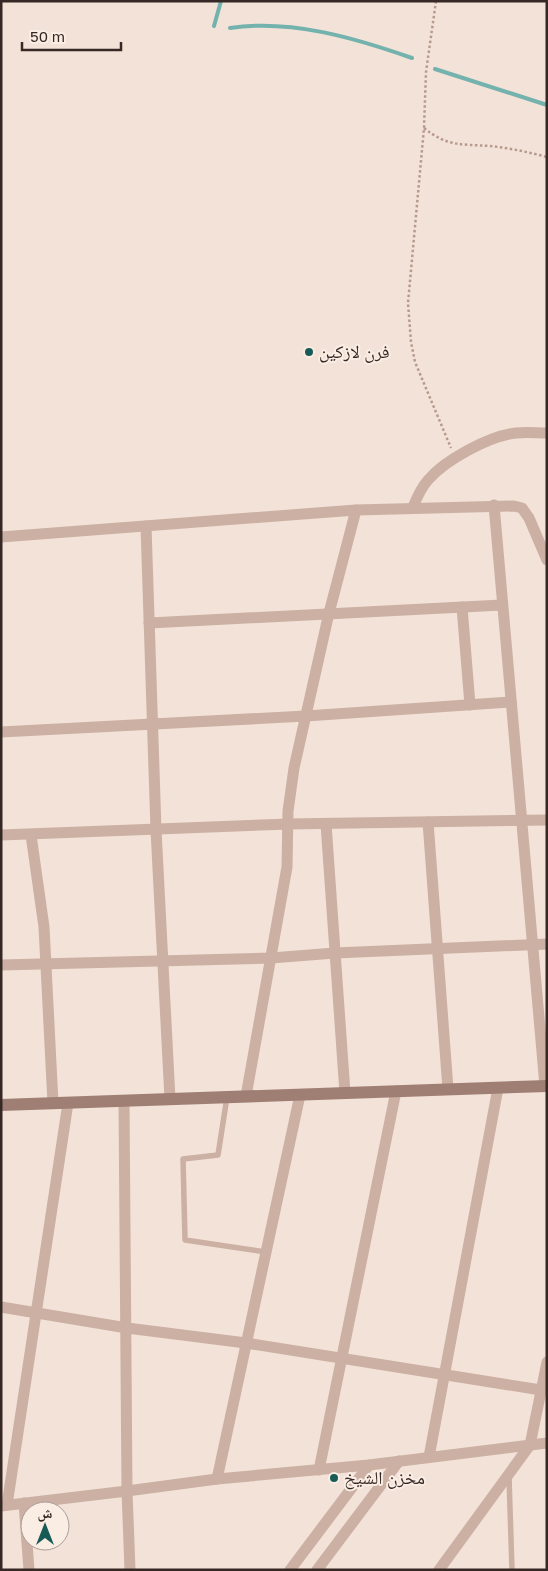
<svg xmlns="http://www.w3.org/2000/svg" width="548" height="1571" font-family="'Golos Text','Noto Naskh Arabic',sans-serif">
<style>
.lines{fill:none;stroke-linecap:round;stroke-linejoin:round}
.stream{stroke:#74b2ad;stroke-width:4}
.path{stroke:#b79a8d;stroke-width:2.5;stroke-dasharray:2.5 2.5;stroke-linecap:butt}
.lane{stroke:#cbb0a3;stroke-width:5.5}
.street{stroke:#cbb0a3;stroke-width:11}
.secondary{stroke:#9f7e74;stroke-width:12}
.poi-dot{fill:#185a56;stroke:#faede4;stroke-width:2}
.labels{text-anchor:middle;stroke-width:4;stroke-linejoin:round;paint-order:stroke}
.poi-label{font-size:18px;fill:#362825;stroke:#faede4;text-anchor:start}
</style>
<rect width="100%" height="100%" fill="#f3e2d7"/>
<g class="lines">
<g class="stream">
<polyline points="214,26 221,1"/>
<path d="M230,28C291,19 355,38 412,58"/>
<polyline points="435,69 547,105"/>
</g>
<g class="path">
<polyline points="436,1 426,72 424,128 408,303 411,342 415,362 451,448"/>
<path d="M424,128C448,147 461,144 490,146C509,148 528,152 547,157"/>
</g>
<g class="lane">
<polyline points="227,1097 218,1155 183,1159 185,1240 266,1252"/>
<polyline points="509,1477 512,1570"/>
</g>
<g class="street">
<polyline points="494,505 545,1086"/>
<path d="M413,507C417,497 421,488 428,480C445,460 489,436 516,433C526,432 537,433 547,433"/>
<polyline points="146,526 156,830 170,1099"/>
<polyline points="1,537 356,510 514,506 522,508 529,518 547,560"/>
<polyline points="462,607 470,705"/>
<polyline points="149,623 502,605"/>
<polyline points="1,732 306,716 511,702"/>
<polyline points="428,822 448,1089"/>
<polyline points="326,824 345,1093"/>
<polyline points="1,835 289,824 547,820"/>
<polyline points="31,835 44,927 53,1103"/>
<polyline points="1,965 271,958 335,953 547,944"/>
<polyline points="246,1096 287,867 288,811 294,768 329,613 356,510"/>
<polyline points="124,1101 127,1491 130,1570"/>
<polyline points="1,1307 127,1328 246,1343 541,1390"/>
<polyline points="429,1457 498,1088"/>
<polyline points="319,1470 396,1091"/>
<polyline points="217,1479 300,1095"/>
<polyline points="24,1503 29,1570"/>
<polyline points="7,1505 68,1103"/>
<polyline points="1,1506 127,1491 217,1479 369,1465 547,1443"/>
<polyline points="290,1570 369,1465"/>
<polyline points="317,1570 399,1461"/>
<polyline points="439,1570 530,1445 547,1362"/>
</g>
<polyline class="secondary" points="1,1105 547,1086"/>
</g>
<g class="poi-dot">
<circle cx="309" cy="352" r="5"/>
<circle cx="334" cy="1478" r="5"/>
</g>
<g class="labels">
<g class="poi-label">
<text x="319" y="358">فرن لازكين</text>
<text x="344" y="1484">مخزن الشيخ</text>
</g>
</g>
<rect width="548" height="1571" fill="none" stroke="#362825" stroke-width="5"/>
<g transform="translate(45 1526)"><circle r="24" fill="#faede4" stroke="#ac9e98"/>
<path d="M0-4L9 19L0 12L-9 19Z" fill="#185a56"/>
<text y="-8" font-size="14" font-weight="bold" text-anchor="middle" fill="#362825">ش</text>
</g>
<path d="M22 42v8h99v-8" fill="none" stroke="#362825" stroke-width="2.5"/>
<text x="30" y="42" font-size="15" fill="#362825" stroke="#faede4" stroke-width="4" paint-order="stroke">50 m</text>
</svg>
